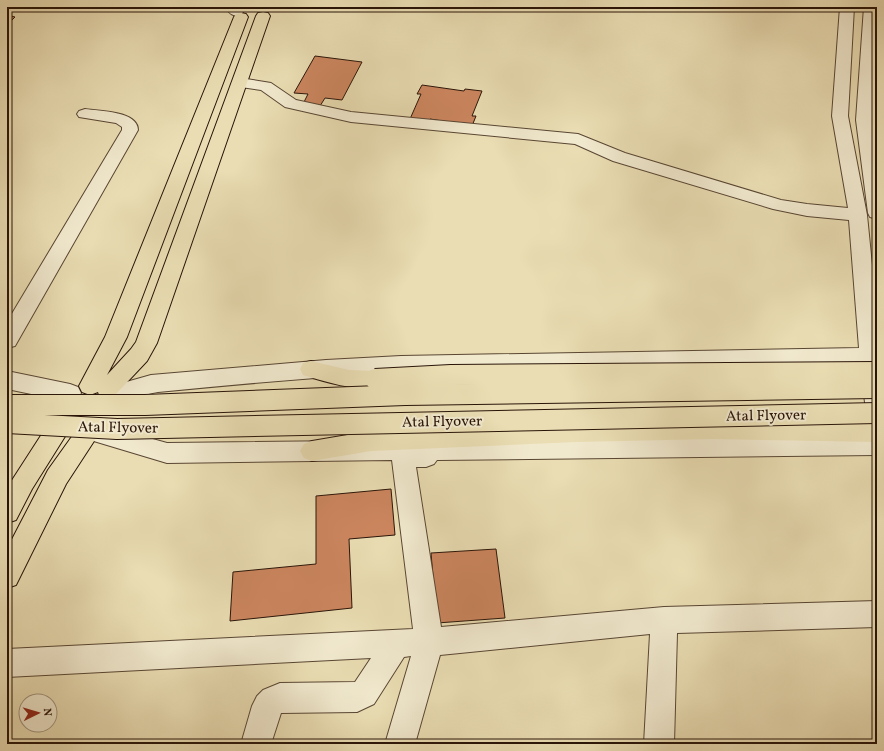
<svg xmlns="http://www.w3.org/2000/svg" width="884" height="751" font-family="Vollkorn,serif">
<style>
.building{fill:#cc865f;stroke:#291408}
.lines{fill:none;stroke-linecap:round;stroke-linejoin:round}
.minor-casing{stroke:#594633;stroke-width:2}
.major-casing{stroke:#291408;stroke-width:2}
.minor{fill:#f1e9ce;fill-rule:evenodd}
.major{fill:#eaddb3;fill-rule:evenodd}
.major-bridge-casing{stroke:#291408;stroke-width:22;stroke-linecap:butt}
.major-bridge{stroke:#eaddb3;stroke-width:20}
.labels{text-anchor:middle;stroke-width:4;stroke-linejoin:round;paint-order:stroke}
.street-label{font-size:15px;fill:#291408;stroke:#f1e9ce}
</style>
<rect width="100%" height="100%" fill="#eaddb3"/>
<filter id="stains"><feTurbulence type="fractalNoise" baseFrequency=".005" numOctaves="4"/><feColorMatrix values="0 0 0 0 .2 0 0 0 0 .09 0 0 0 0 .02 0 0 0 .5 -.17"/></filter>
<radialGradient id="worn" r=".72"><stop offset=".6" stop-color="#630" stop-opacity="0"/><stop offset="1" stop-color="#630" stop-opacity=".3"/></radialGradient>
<g class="building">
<polygon points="7,7 22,7 19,11 7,11"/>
<polygon points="7,15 15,17 8,24 7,24"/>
<polygon points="315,56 362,62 342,100 325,98 320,106 303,104 308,94 294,93"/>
<polygon points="422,85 464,91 465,89 482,91 472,116 476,116 472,126 430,119 429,122 410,119 421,94 417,94"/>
<polygon points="391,489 395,535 349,539 352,608 230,621 233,572 316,564 316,496"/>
<polygon points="496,549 505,618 437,623 431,553"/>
</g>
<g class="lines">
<defs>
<g id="minor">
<path d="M225,7H239L243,12L241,15C233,17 230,14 225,7Z"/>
<path d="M840,7H854L848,116L867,215L877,315V419L869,416L866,410L860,364L401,372C320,377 239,384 158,392C141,394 122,406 105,400L102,394L105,388L151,375L326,360L401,356L859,348L849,220L807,216L773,209L613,161L575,144L351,122L285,107L261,90L234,86L232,83L234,80L240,78L271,83L296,100L351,112L578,134L625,153L781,200L807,204L848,208L832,116Z"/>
<polygon points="864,7 877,7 872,120 877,152 877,219 870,217 868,213 856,120"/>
<path d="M85,109C99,111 138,111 138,130L15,346L7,348V322L122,130V127L116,123L79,117L77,114L79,111Z"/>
<polygon points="7,371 70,384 78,387 81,393 78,399 70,402 7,389"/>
<polygon points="95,423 167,443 877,435 877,455 437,460 434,464 426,467 416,467 441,627 664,607 877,601 877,627 677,633 674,744 644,744 650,634 440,655 415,744 385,744 411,656 404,657 374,704 357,712 281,713 271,744 241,744 252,706 257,696 263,690 280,683 355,682 371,658 7,677 7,649 413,629 392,460 167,463 87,439 83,432 87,425"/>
</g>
<g id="major">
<polygon points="263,12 268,13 270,16 157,343 147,361 115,395 107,398 99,395 98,392 90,395 82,392 79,386 105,337 234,17 236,14 241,13 246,14 248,17 127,337 107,375 131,349 136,342 256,16 258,13"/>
<path d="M311,361L349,370L375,371L383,373L386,379L383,385C358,393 327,382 303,375L300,369L303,363Z"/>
<polygon points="57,421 65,423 69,430 32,489 16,520 7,523 7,488 49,423"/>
<polygon points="712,421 877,424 877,442 712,439 576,442 371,451 312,461 304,458 300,451 304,444 312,441 371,431 576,424"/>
<polygon points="86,426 94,428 98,435 66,484 16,585 7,588 7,549 48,470 78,428"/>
</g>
</defs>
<use href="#minor" class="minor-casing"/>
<use href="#major" class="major-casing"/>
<use href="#minor" class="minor"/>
<use href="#major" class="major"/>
<defs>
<g id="major-bridge">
<polyline points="375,379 451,375 877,372"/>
<polyline points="7,405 145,405 405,395 877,388"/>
<polyline points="7,423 117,429 877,413"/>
</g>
</defs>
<use href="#major-bridge" class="major-bridge-casing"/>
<use href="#major-bridge" class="major-bridge"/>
</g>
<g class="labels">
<g class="street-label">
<text transform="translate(766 415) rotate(-1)" y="5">Atal Flyover</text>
<text transform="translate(442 421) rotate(-1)" y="5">Atal Flyover</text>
<text transform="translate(118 427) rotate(1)" y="5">Atal Flyover</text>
</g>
</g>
<rect width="884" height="751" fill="none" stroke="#eaddb3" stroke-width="24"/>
<rect x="8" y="8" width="868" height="735" fill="none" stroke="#291408" stroke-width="2"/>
<rect x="12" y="12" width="860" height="727" fill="none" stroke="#291408"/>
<g transform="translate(38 713) rotate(85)"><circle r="19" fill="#f1e9ce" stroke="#a1947f"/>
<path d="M0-3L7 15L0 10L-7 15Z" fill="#8f2418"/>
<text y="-6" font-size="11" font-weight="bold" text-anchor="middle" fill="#291408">N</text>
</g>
<rect width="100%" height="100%" filter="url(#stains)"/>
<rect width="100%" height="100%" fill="url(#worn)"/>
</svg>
